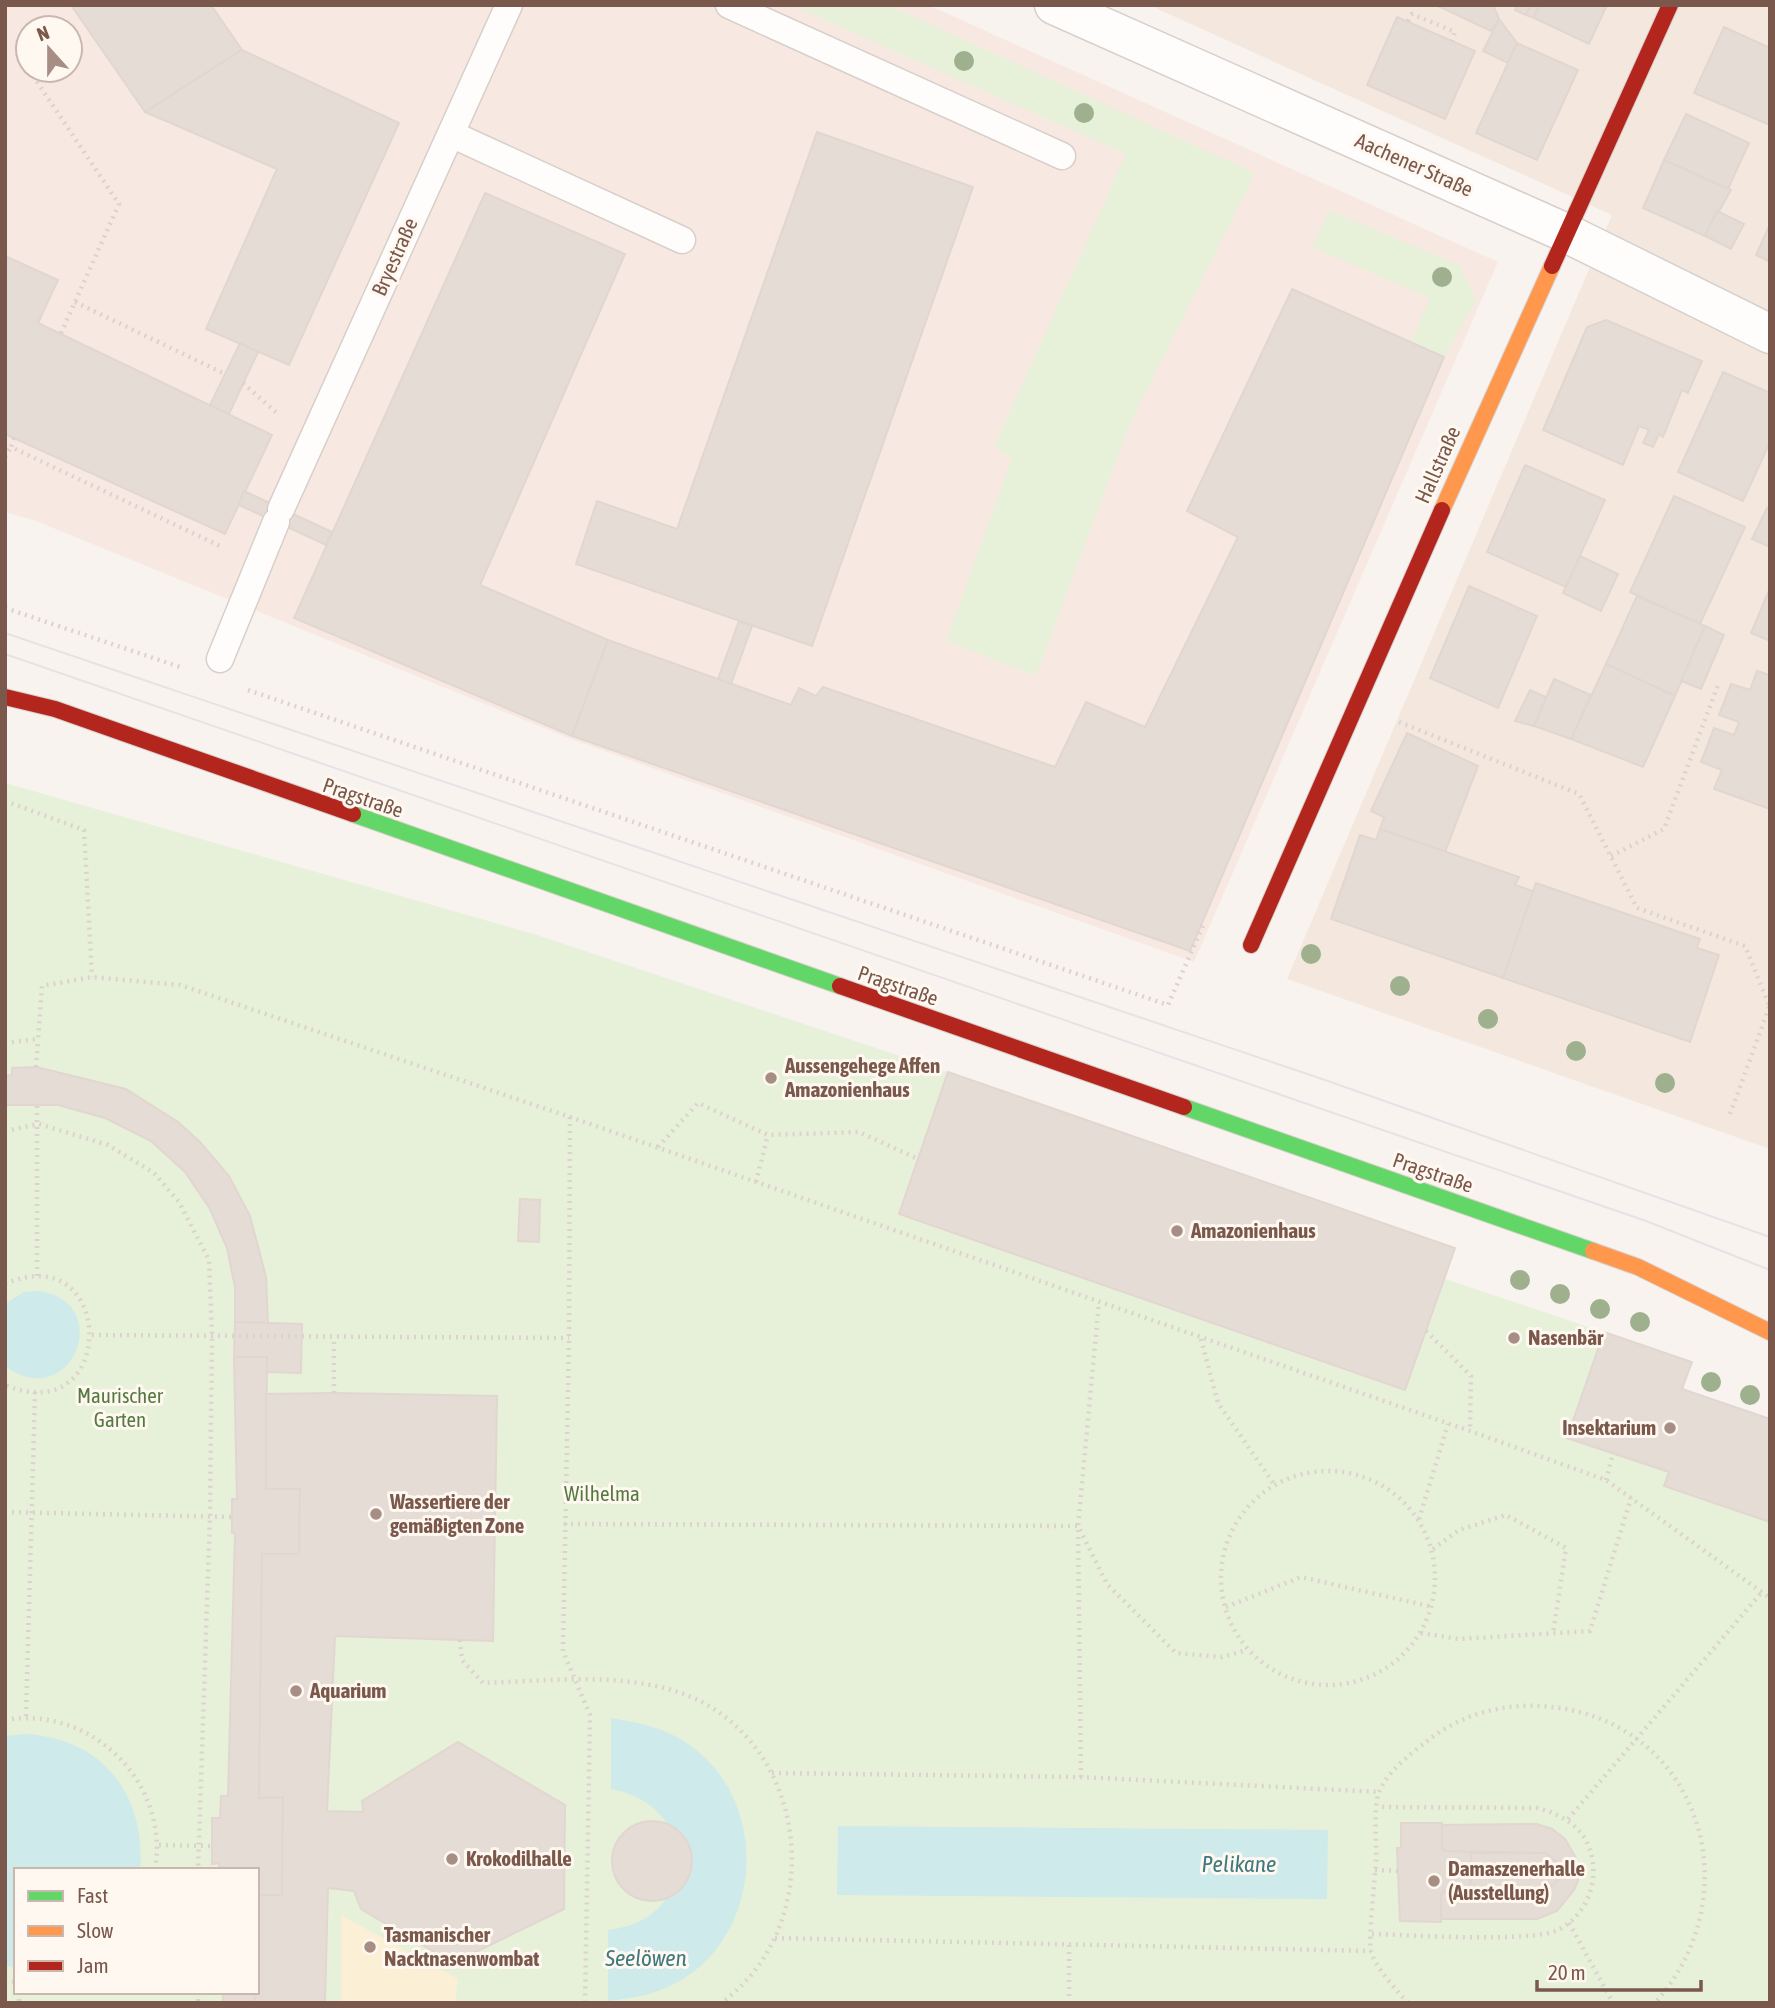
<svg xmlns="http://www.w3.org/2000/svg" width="1775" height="2008" font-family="'Asap Condensed',sans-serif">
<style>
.residential{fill:#f4e8de}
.commercial{fill:#f8e8e2;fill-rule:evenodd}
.green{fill:#e7f0d8;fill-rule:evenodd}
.sand{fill:#fbefd6}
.water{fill:#ceeaea}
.building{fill:#e5dcd5;stroke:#e2d6d0;stroke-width:2}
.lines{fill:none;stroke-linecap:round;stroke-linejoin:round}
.lane-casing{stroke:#d8cfca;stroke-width:29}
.street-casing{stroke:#d8cfca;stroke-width:41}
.fast-casing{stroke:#d8cfca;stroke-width:18}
.slow-casing{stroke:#d8cfca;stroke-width:18}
.jam-casing{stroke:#d8cfca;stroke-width:18}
.path{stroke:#dcd2cf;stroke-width:4.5;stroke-dasharray:2 5;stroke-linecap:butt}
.lane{stroke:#fefdfc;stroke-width:26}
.street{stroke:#fefdfc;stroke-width:38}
.fast{stroke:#63d668;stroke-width:16}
.slow{stroke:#ff974d;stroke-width:16}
.jam{stroke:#b3261e;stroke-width:16}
.tram{stroke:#e5e3e6;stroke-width:2}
.tree{fill:#9eb08e}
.poi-dot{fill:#a68e84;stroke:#fff8f1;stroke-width:2.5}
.labels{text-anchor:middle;stroke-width:6;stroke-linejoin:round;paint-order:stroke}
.street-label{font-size:21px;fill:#7a584b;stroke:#fff8f1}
.poi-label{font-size:21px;font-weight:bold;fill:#7a584b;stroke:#fff8f1;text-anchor:start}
.park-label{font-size:21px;fill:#557a3f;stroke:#fff8f1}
.water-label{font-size:23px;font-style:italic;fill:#3d797f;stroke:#fff8f1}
</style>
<rect width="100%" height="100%" fill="#f8f3ee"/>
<polygon class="residential" points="1149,5 1770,5 1770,1149 1287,979 1612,215"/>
<path class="commercial" d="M5,5H928L1498,262L1194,962L571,739L36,521L5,512ZM28,28H70V70H28Z"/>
<g class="green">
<polygon points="791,5 888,5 1255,173 1130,423 1036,676 946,641 1012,458 994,447 1126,154"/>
<polygon points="1329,210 1459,265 1476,300 1444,357 1411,342 1430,298 1312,247"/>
<path d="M5,783L537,935L948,1072L1455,1248L1445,1279L1692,1362L1683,1389L1770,1418V2003H5ZM16,1870H257V1992H16Z"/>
</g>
<polygon class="sand" points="341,1915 458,1979 455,2003 341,2003"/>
<g class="water">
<path d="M38,1291C117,1302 71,1415 5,1366V1304L24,1292Z"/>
<path d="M611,1718C641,1723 666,1728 691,1746C778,1809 760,1958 655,1992C640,1997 624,1999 608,2001V1930C700,1921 702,1805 611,1789Z"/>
<path d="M25,1734C102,1738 146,1794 140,1870H16V1967L5,1966V1736Z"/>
<polygon points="838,1826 1328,1830 1327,1899 837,1895"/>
</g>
<g class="building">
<polygon points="71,5 211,5 242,50 145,112"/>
<polygon points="1436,5 1493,5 1499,19 1491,31"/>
<polygon points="1517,5 1531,5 1526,15 1515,10"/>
<polygon points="1531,5 1539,5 1534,18 1526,15"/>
<polygon points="1539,5 1607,5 1589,44 1534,18"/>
<polygon points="1397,17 1475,51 1445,119 1367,85"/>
<polygon points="1499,19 1517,43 1508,63 1483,51"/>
<polygon points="1724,27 1770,48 1770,125 1694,93"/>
<polygon points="1517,43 1578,70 1537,160 1476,133"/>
<polygon points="242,50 399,123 289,365 206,329 277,169 145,112"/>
<polygon points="1686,114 1749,143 1728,189 1664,160"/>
<polygon points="817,132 973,187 812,646 576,564 597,501 677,529"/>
<polygon points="1664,160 1731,190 1705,236 1643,208"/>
<polygon points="485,193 625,254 480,585 608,640 572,736 294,618"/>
<polygon points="1717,211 1744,224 1731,249 1705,236"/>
<polygon points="1770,224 1770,262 1756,255"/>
<polygon points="5,256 58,280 38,323 272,435 225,534 5,434"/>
<polygon points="1292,289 1444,357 1190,951 572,736 608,640 791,705 799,688 816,696 823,687 1055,767 1086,702 1145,727 1238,537 1187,511"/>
<polygon points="1606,320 1702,361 1688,393 1682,390 1663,437 1659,434 1653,447 1643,443 1649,430 1639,426 1623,465 1543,430 1587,327"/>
<polygon points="240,343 258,352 229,414 210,405"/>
<polygon points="1723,372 1770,393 1770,442 1743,501 1678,472"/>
<polygon points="1525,465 1605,500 1566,587 1487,552"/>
<polygon points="244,491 332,532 326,545 239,505"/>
<polygon points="1674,496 1745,527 1700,624 1630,592"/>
<polygon points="1767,508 1770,509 1770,547 1752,539"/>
<polygon points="1580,556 1618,574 1601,611 1563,593"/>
<polygon points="1469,586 1537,616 1498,708 1430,678"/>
<polygon points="1770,588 1770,641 1751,633"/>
<polygon points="1637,596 1705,626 1675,696 1606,664"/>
<polygon points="739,621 752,626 731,684 718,679"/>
<polygon points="1705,626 1724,635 1701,689 1681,681"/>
<polygon points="1606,664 1675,696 1643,767 1571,739"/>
<polygon points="1757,671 1770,675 1770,809 1714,789 1722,770 1701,762 1714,728 1734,735 1739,722 1719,715 1731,684 1750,690"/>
<polygon points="1554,679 1591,695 1571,739 1534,726"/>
<polygon points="1530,690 1546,697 1534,726 1515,721"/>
<polygon points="1407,733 1478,766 1445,852 1380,829 1384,817 1371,811"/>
<polygon points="1380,829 1519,877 1515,885 1533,891 1503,978 1331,919 1360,835 1376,840"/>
<polygon points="1536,883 1700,939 1697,948 1719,955 1690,1042 1503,978"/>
<polygon points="36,1067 126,1089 178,1122 200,1142 229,1176 250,1216 266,1277 268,1323 235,1322 235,1287 227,1248 210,1209 185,1172 151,1141 105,1118 58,1105 5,1105 5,1076 12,1075 12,1068"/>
<polygon points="948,1072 1455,1248 1405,1390 899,1214"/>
<polygon points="520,1199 540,1200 539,1242 518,1241"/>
<polygon points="235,1322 302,1324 301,1373 267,1372 267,1357 234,1357"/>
<polygon points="1604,1332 1692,1362 1682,1389 1770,1419 1770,1522 1664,1486 1669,1472 1567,1438"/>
<polygon points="234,1357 267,1357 266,1489 300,1489 299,1554 262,1554 259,1798 283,1797 282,1895 257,1895 257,1870 219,1870 219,1863 212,1864 212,1818 220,1818 221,1796 228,1796 235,1533 232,1533 232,1499 237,1499"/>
<polygon points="334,1393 497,1396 493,1641 335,1636 327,1811 363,1812 362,1801 458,1742 565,1805 564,1909 453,1963 361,1909 354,1891 328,1888 325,2003 255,2003 257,1895 282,1895 283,1797 259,1798 262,1554 299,1554 300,1489 266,1489 266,1394"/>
<circle cx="652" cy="1861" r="40"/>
<polygon points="1401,1823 1442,1823 1442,1848 1471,1853 1470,1891 1445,1891 1441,1894 1441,1922 1400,1921 1397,1848 1401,1848"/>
<polygon points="1442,1825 1537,1824 1552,1829 1565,1839 1576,1858 1578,1880 1574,1890 1557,1911 1537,1919 1441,1919 1441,1894 1445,1891 1543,1893 1559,1879 1557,1862 1545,1853 1445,1851 1442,1848"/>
<polygon points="1471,1853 1545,1853 1557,1862 1559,1879 1543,1893 1470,1891"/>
<rect x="223" y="1992" width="32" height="11"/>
</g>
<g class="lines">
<defs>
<g id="lane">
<polyline points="729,5 1062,156"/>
<polyline points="451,134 682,240"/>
<polyline points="281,509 509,5"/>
<polyline points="220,659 276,522"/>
</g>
<polyline id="street" points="1054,5 1566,233 1770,334"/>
<g id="fast">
<polyline points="353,814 840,986"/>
<polyline points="1184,1107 1593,1251"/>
</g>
<g id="slow">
<polyline points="1442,510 1552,266"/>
<polyline points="1593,1251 1638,1267 1770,1332"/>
</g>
<g id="jam">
<polyline points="1552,266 1670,5"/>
<polyline points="5,697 55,709 353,814"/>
<polyline points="1251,945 1442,510"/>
<polyline points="840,986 1184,1107"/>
</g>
</defs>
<use href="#lane" class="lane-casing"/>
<use href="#street" class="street-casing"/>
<use href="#fast" class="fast-casing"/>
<use href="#slow" class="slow-casing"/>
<use href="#jam" class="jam-casing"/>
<g class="path">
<polyline points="1408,21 1412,14 1455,32 1452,41"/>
<polyline points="22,60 28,69"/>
<polyline points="29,70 119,204 61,333"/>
<polyline points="75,302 225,374"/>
<polyline points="243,383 279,415"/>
<polyline points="14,438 11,447 222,547"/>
<polyline points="5,457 11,447"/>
<polyline points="5,608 180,667"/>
<polyline points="248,690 1168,1005 1204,923"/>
<polyline points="1399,722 1579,794 1637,908 1745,946 1769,1005"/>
<polyline points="5,801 84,830 92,977"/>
<polyline points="1611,856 1664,829 1718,685"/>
<polyline points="5,1043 38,1039 42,986 92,977 180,985 570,1117 1470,1431 1606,1480 1770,1598"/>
<polyline points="36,1067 38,1039"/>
<polyline points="1730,1114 1770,1005"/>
<polyline points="570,1117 569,1338 563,1651 590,1715 585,2003"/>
<polyline points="5,1131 39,1124 108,1145 154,1173 179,1202 209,1260 212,1336 210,1515 198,1870"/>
<polyline points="658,1147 698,1103 768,1135 859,1132 918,1159"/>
<polyline points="756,1182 768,1135"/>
<polyline points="37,1276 37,1104"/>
<path d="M5,1284C116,1235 119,1432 5,1385"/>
<polyline points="1426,1331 1471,1376 1470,1431"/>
<polyline points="92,1335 569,1338"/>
<polyline points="1201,1339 1218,1403 1274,1484"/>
<polyline points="334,1393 334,1337"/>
<circle cx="1328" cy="1578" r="107"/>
<polyline points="1606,1480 1613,1454"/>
<polyline points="5,1512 232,1517"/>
<polyline points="1419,1519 1448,1424"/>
<polyline points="564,1524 1078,1526 1107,1584 1176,1653 1222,1657 1247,1650"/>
<polyline points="1433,1549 1459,1530 1506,1515 1566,1548 1553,1634"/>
<polyline points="1226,1607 1301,1577 1433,1607"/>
<polyline points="1421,1633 1459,1639 1590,1631 1631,1498"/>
<path d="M460,1640L462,1660L483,1683C546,1681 617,1672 678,1692C810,1736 831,1924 721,2003"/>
<polyline points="26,1716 35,1392"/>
<path d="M5,1720C92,1705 170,1783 155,1870"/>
<polyline points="772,1773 1081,1777 1379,1792"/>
<polyline points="1081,1777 1078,1526 1099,1302"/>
<polyline points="1568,1819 1762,1592"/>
<polyline points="159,1845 212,1846"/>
<polyline points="1375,1870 1398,1871"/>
<polyline points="1569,1923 1613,2003"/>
<path d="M1372,1934C1409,1935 1531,1943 1558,1930C1584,1917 1598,1886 1592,1858C1587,1829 1564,1815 1537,1808L1378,1807"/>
<polyline points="775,1938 1371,1951"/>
<polyline points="5,1980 16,1982"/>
<polyline points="19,1992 19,2003"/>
<polyline points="198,1992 198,2003"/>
<polyline points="1069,2003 1069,1945"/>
<path d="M1408,2003C1397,1991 1375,1967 1371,1951C1368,1938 1375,1879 1376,1861C1377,1844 1373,1807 1379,1792C1387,1772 1410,1754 1426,1742C1458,1716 1498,1704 1539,1706C1696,1713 1756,1890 1655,2003"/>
</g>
<use href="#lane" class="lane"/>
<use href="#street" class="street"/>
<use href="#fast" class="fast"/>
<use href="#slow" class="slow"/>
<use href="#jam" class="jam"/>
<g class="tram">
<polyline points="5,633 1325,1080 1770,1237"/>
<polyline points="5,654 1646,1221 1770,1270"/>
</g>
</g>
<g class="tree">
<circle cx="964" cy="61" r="10"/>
<circle cx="1084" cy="113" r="10"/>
<circle cx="1442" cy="277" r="10"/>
<circle cx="1311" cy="954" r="10"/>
<circle cx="1400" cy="986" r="10"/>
<circle cx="1488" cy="1019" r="10"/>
<circle cx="1576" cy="1051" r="10"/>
<circle cx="1665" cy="1083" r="10"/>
<circle cx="1520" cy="1280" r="10"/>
<circle cx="1560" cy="1294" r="10"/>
<circle cx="1600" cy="1309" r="10"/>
<circle cx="1640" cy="1322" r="10"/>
<circle cx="1711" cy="1382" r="10"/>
<circle cx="1750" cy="1395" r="10"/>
</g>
<g class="poi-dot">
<circle cx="771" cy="1078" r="7"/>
<circle cx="1177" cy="1231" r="7"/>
<circle cx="1514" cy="1338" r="7"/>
<circle cx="1670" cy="1428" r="7"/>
<circle cx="376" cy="1514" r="7"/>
<circle cx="296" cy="1691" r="7"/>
<circle cx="452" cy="1859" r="7"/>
<circle cx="1434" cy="1881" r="7"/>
<circle cx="370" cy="1947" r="7"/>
</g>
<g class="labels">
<g class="street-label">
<text transform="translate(1414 165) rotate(24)" y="7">Aachener Straße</text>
<text transform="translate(395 257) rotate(-66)" y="7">Bryestraße</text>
<text transform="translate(1438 465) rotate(-66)" y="7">Hallstraße</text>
<text transform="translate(363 798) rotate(19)" y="7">Pragstraße</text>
<text transform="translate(898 986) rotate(19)" y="7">Pragstraße</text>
<text transform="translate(1433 1173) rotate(19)" y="7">Pragstraße</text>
</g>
<g class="poi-label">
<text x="785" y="1073">Aussengehege Affen<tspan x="785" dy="24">Amazonienhaus</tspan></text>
<text x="1191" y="1238">Amazonienhaus</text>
<text x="1528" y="1345">Nasenbär</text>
<text x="1656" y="1435" text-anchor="end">Insektarium</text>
<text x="390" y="1509">Wassertiere der<tspan x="390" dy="24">gemäßigten Zone</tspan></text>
<text x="310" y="1698">Aquarium</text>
<text x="466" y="1866">Krokodilhalle</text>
<text x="1448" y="1876">Damaszenerhalle<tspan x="1448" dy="24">(Ausstellung)</tspan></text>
<text x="384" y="1942">Tasmanischer<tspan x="384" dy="24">Nacktnasenwombat</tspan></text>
</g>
<g class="park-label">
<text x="120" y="1403">Maurischer<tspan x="120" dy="24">Garten</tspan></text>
<text x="602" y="1501">Wilhelma</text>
</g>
<g class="water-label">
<text x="1239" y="1872">Pelikane</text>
<text x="646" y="1966">Seelöwen</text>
</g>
</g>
<rect width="1775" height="2008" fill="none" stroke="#7a584b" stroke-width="14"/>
<rect x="14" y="1868" width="245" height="126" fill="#fff8f1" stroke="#cab8af" stroke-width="2"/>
<rect x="28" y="1891" width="35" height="10" fill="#63d668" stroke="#cab8af" stroke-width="2"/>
<text x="77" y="1903" font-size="21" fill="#7a584b">Fast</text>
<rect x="28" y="1926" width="35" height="10" fill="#ff974d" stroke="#cab8af" stroke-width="2"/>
<text x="77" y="1938" font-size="21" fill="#7a584b">Slow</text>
<rect x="28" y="1961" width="35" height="10" fill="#b3261e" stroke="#cab8af" stroke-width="2"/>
<text x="77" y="1973" font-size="21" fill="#7a584b">Jam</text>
<g transform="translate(49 49) rotate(339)"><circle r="33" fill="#fff8f1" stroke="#cab8af" stroke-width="2"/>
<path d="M0-5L12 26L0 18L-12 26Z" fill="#a68e84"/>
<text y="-10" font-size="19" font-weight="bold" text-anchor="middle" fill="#7a584b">N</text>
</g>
<path d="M1537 1980v10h164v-10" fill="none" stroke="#7a584b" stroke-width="3.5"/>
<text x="1548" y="1980" font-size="21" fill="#7a584b" stroke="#fff8f1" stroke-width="5" paint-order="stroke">20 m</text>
</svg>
